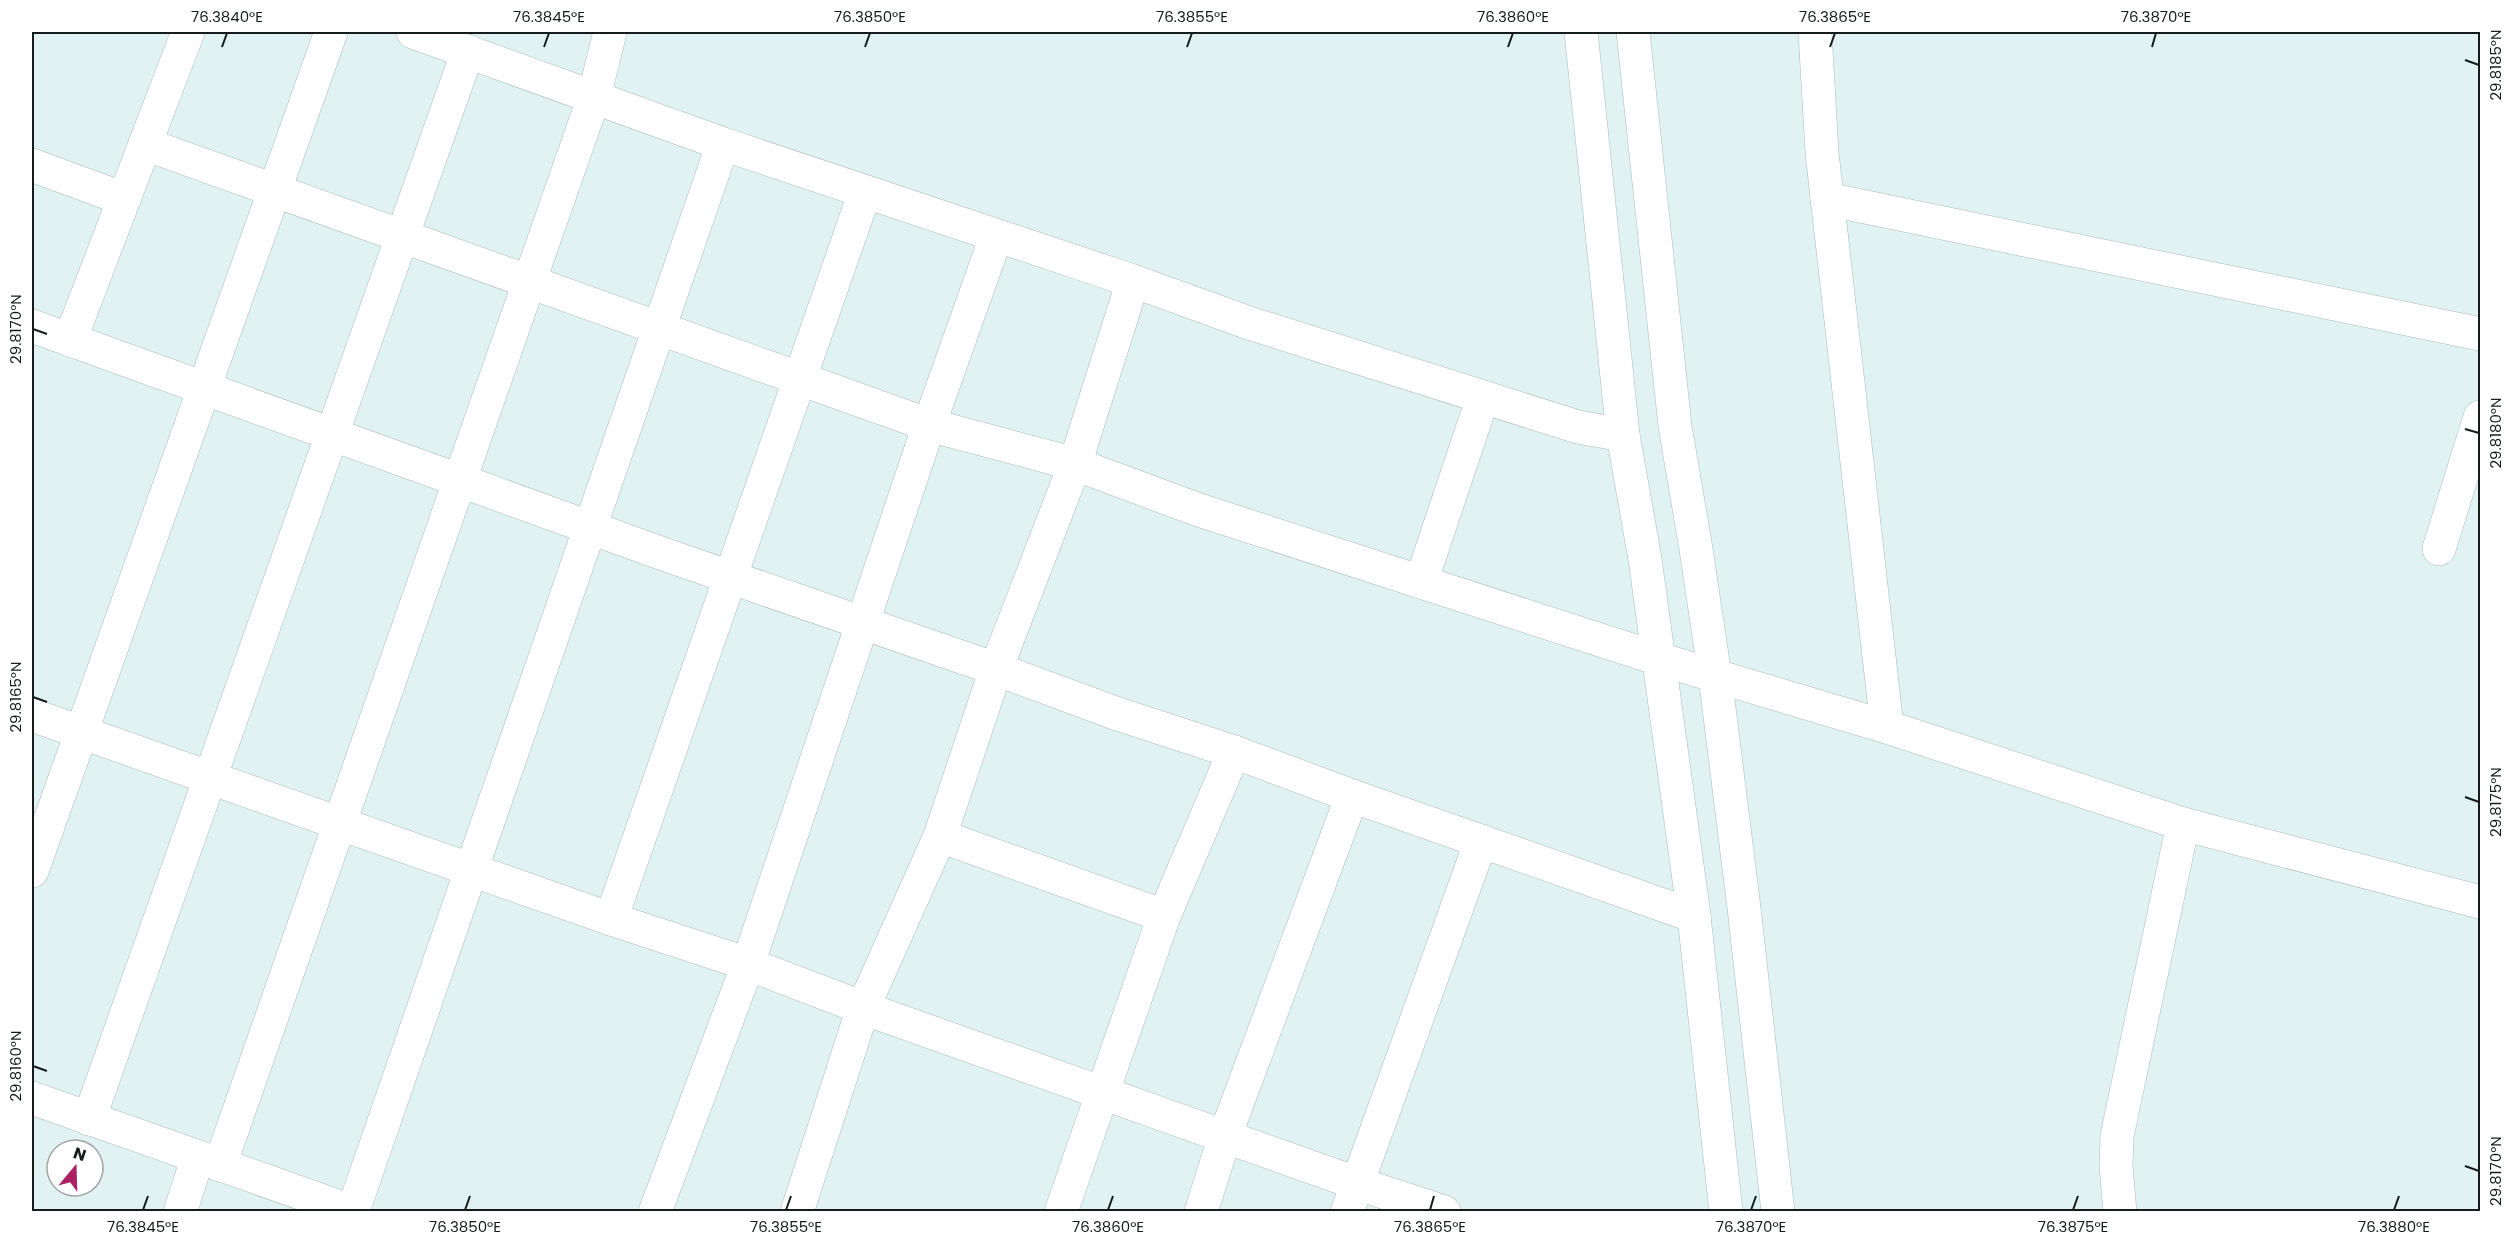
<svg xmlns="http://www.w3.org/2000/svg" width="2512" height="1243" font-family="Poppins,sans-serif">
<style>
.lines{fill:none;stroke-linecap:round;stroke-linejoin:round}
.minor-casing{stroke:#aababb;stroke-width:34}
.primary-casing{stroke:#aababb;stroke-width:34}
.minor{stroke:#fff;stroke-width:33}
.primary{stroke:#fff;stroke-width:33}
.ticks{fill:none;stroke:#161c1c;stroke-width:2}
.neatline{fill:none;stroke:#161c1c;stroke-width:2}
.ticks-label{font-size:15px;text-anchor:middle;fill:#161c1c}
</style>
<rect width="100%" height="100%" fill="#e1f2f2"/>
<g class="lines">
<defs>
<g id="minor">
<polyline points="413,32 723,144 1133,281 1249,323 1578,427 1623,435"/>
<polyline points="1815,32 1822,153 1887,727"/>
<polyline points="145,144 929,425 1075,464 1196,509 1421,582 1659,659 1887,727 2183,824 2480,902"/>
<polyline points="32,165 124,199"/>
<polyline points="1827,199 2480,334"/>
<polyline points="32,326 666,555 996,669 1115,713 1234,752 1352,796 1694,916"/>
<polyline points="70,340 188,32"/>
<polyline points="2439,549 2480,417"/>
<polyline points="1421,582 1483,397"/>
<polyline points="32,715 611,919 748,964 863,1008 1356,1183 1444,1212"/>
<polyline points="940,836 1164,916"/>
<polyline points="32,871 331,32"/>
<polyline points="611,919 865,192"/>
<polyline points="32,1098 354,1212"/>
<polyline points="89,1119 468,51"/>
<polyline points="220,1165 594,97 610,32"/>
<polyline points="353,1211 723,144"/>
<polyline points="180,1212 198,1157"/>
<polyline points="655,1212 748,964 929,425 996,237"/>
<polyline points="797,1212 863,1008 940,836 996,669 1075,464 1133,281"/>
<polyline points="1061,1212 1164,916 1234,752"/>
<polyline points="1201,1212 1225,1136 1352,796"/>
<polyline points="1347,1212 1481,841"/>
<polyline points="2120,1212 2116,1166 2117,1136 2183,824"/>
</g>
<g id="primary">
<polyline points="1581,32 1623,435 1645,559 1694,916 1726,1212"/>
<polyline points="1633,32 1675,426 1696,549 1715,676 1744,908 1778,1212"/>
</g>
</defs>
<use href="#minor" class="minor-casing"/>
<use href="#primary" class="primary-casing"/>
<use href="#minor" class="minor"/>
<use href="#primary" class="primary"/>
</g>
<path class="ticks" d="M222,47L227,33M544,47L549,33M865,47L870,33M1187,47L1192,33M1508,47L1513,33M1830,47L1835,33M2152,47L2156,33M2465,60L2479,65M33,329L47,334M2465,429L2479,433M33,697L47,702M2465,797L2479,802M33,1066L47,1071M2465,1166L2479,1171M143,1210L148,1196M465,1210L470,1196M786,1210L791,1196M1108,1210L1113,1196M1430,1210L1434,1196M1751,1210L1756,1196M2073,1210L2078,1196M2394,1210L2399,1196"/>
<rect width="2512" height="1243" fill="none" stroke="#ffffff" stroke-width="66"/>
<g transform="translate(75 1168) rotate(19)"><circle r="28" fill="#ffffff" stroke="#a2a4a4" stroke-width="1.5"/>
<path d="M0-4.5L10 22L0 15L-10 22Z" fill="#aa2063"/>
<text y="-9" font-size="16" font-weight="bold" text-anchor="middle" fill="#161c1c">N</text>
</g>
<rect x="33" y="33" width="2446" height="1177" class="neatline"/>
<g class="ticks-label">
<text x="227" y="22">76.3840°E</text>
<text x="549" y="22">76.3845°E</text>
<text x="870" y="22">76.3850°E</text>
<text x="1192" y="22">76.3855°E</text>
<text x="1513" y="22">76.3860°E</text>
<text x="1835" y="22">76.3865°E</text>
<text x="2156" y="22">76.3870°E</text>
<text transform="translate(2496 65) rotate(-90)" y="5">29.8185°N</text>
<text transform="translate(16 329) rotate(-90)" y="5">29.8170°N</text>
<text transform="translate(2496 433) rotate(-90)" y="5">29.8180°N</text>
<text transform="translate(16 697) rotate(-90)" y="5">29.8165°N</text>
<text transform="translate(2496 802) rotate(-90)" y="5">29.8175°N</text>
<text transform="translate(16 1066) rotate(-90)" y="5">29.8160°N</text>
<text transform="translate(2496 1171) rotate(-90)" y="5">29.8170°N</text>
<text x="143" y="1232">76.3845°E</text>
<text x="465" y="1232">76.3850°E</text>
<text x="786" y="1232">76.3855°E</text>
<text x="1108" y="1232">76.3860°E</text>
<text x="1430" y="1232">76.3865°E</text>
<text x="1751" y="1232">76.3870°E</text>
<text x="2073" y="1232">76.3875°E</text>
<text x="2394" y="1232">76.3880°E</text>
</g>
</svg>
